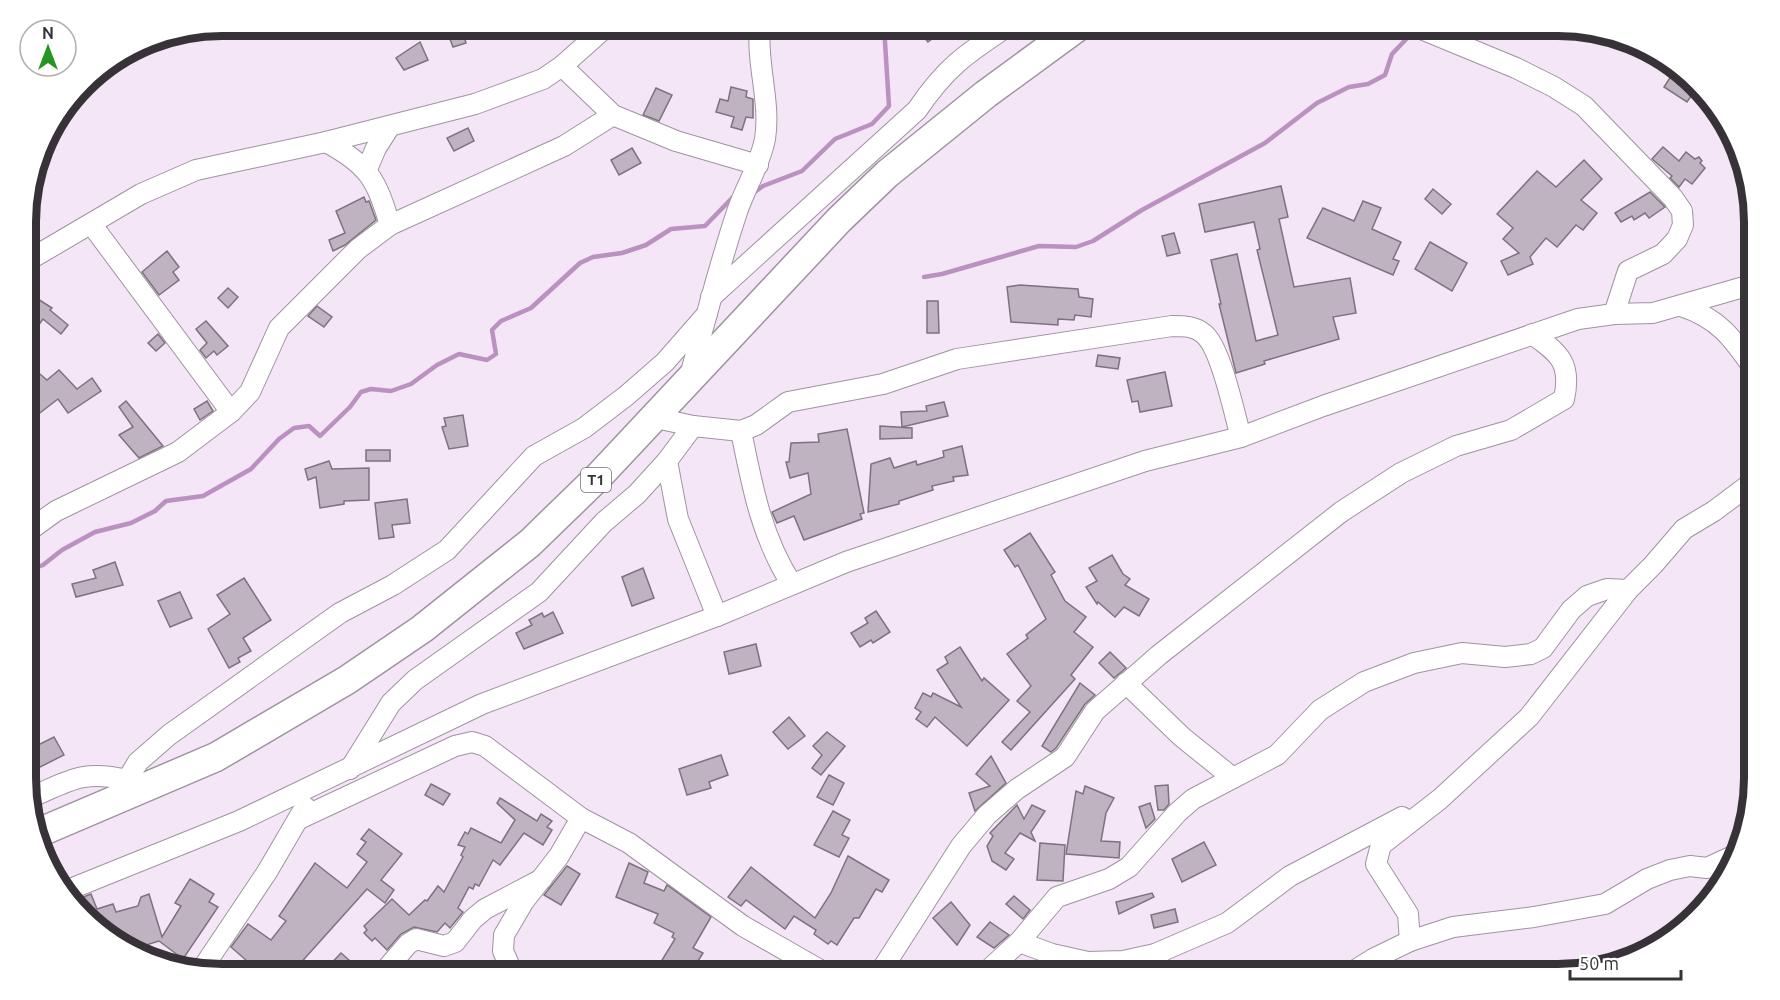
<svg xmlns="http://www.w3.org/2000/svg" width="1780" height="1000" font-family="Ubuntu,sans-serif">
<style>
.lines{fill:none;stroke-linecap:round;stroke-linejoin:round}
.stream{stroke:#ba91c0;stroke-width:4.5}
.building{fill:#bfb2c1;stroke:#7e727f;stroke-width:1.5}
.minor-casing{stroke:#9f93a1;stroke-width:22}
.highway-casing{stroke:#9f93a1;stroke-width:31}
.minor{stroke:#fff;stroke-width:20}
.highway{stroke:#fff;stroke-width:28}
.labels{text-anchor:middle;stroke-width:4.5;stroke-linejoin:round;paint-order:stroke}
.shield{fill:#fff;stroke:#737074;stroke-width:1.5}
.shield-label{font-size:15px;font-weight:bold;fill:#373238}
.rim{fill:none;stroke:#373238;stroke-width:8}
</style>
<rect width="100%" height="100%" fill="#f4e6f6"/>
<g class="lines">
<g class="stream">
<polyline points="752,194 763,186 802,171 835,139 872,124 889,106 884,26"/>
<polyline points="924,277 942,274 1039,246 1076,247 1093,241 1142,210 1265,143 1317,103 1349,87 1368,84 1385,75 1392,54 1413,32"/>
<polyline points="27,571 43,565 62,550 95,532 131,523 155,511 166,501 203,496 251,469 279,439 294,428 309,426 320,436 350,407 361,392 371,389 391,391 411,384 437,365 459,354 487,360 496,354 492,330 501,321 531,308 580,263 593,257 622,253 646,245 671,229 705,226 733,197 735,198"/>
</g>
</g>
<g class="building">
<polygon points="445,26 461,26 466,43 453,47"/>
<polygon points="914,26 948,26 928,42"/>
<polygon points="420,42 428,60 404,70 396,58"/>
<polygon points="1675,70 1696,89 1687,102 1664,87"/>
<polygon points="731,87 747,91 746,97 753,99 753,118 746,117 742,130 731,127 734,117 716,112 720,99 728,101"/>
<polygon points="656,88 672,95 659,121 643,115"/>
<polygon points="468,128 474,141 454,151 447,138"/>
<polygon points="1663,147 1679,161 1686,152 1695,159 1699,157 1702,161 1700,163 1705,168 1692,184 1685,179 1679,187 1670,178 1672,176 1652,159"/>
<polygon points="632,148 641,163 619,175 611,160"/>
<polygon points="1584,160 1602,179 1581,200 1597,213 1583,230 1576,225 1557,247 1546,238 1530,257 1533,264 1508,275 1501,261 1519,253 1503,239 1513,228 1497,214 1537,171 1556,187"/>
<polygon points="1281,186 1288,217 1279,219 1294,287 1350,278 1356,313 1333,317 1339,339 1264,361 1265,364 1236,373 1219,304 1221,304 1211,260 1237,254 1256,341 1278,335 1257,250 1260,249 1254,222 1205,232 1199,204"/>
<polygon points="1433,189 1451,204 1442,214 1425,199"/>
<polygon points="1650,192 1665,207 1649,218 1645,213 1634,220 1632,216 1621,222 1615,213"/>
<polygon points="364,197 366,202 369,201 376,220 345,245 333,251 329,240 345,233 336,211"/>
<polygon points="1363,201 1381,208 1372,229 1401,242 1393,259 1399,261 1393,275 1307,238 1323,208 1354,221"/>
<polygon points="1174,233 1180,253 1167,256 1162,236"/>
<polygon points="1430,242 1467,263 1452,291 1415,269"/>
<polygon points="167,251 179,267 173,272 179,280 159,295 142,272"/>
<polygon points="1020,285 1078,289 1079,297 1093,299 1091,317 1075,315 1074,320 1058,319 1058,325 1011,322 1007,287"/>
<polygon points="228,288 238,297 228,308 218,298"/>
<polygon points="30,294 52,308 50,310 68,325 61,334 43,319 27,341 27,297"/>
<polygon points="927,301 938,301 939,333 927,333"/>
<polygon points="317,306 332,317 324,327 308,316"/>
<polygon points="206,321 228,346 217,355 214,351 206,358 200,350 207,343 196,329"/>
<polygon points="158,334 165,343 156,351 148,343"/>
<polygon points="1098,355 1120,358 1118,369 1096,366"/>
<polygon points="34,369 47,380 59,370 77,389 92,378 101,391 68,413 58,399 32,419 27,413 27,399 34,393 27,387 27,377"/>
<polygon points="1165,372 1172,406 1140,412 1138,401 1132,402 1127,380"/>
<polygon points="126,401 163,446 139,458 119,435 133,427 119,407"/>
<polygon points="207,401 213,411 200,420 194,409"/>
<polygon points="944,402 948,416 902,427 901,412 927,411 926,406"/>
<polygon points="463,415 468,446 449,449 442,427 446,426 444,418"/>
<polygon points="880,426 912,428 912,438 880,439"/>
<polygon points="847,429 864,513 860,514 862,519 804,540 794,516 777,523 772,512 811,494 808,473 790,478 786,462 789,462 791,443 819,442 818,434"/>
<polygon points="962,446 968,475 953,477 954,481 932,486 933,490 899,501 899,504 868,512 871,464 890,458 894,468 916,461 917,465 944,457 943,451"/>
<rect x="366" y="450" width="24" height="11"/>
<polygon points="329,461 332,469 369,468 369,500 344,501 344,504 320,508 316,477 308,480 305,469"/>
<polygon points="407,499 410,523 392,525 394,537 379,539 375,503"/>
<polygon points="1030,533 1055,572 1051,575 1065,601 1086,617 1074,632 1093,647 1071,675 1075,679 1011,750 1002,742 1030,712 1017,701 1031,686 1007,654 1028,638 1026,635 1046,619 1018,565 1015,567 1004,550"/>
<polygon points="1112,555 1123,574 1130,579 1125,585 1149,599 1139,616 1124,607 1115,617 1098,602 1097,604 1086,587 1097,581 1089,568"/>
<polygon points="115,562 123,585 76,597 72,584 96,578 93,570"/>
<polygon points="643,568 654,598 632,606 622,577"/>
<polygon points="244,578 271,620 243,638 251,651 238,658 240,662 229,668 208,629 230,614 217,595"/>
<polygon points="180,592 192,618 170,627 158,601"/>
<polygon points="876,611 890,632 873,643 871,640 860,647 851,633 868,623 865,618"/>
<polygon points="553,612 563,633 524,649 516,633 532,625 529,620 542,613 544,617"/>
<polygon points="756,644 761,666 729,674 724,652"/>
<polygon points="960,647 982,681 984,678 1009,700 967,746 935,717 927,727 916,719 921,712 915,708 923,693 931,697 933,693 961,707 937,670 948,663 945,657"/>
<polygon points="1110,652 1126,668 1114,678 1099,663"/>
<polygon points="1080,683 1095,695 1085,704 1056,748 1051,752 1042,746"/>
<polygon points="789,717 805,736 788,749 773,732"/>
<polygon points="827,732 845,746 821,775 812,768 822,755 813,746"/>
<polygon points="54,737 64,755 38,768 28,750"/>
<polygon points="721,755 728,775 709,782 711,788 687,795 679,769"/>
<polygon points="991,756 1006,783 975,811 969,793 990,786 976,774"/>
<polygon points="829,775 844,783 833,805 817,797"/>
<polygon points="431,784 450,794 443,805 425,795"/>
<polygon points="1168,785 1169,804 1164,810 1158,810 1155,786"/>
<polygon points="1085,786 1114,798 1106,813 1101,841 1120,842 1119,858 1066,854 1076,791 1083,794"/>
<polygon points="500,798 537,821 541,814 552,821 547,827 552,830 543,845 524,833 500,865 493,860 479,886 475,884 473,889 469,887 458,908 463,912 450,928 445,923 437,932 414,927 401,934 387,950 375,938 372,941 364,933 367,930 364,926 392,899 409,915 425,900 427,901 438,886 444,892 463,857 461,855 465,847 458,845 465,832 468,834 471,828 501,843 515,820 497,803"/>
<polygon points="1150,803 1155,819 1146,828 1139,807"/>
<polygon points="1017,805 1024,819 1032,805 1045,811 1031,832 1035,841 1020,833 1005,853 1014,859 1006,870 992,861 987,846 993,836 990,833"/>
<polygon points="833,811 850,820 842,835 849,838 839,857 814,845"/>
<polygon points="369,829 402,854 381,880 394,890 385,903 367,889 297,967 304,974 237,974 247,961 231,947 248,924 271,940 286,921 279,916 315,863 347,888 367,862 357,854 366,842 361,839"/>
<polygon points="1204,842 1216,865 1182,882 1172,859"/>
<polygon points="1040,843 1065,845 1063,881 1037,880"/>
<polygon points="848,856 889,880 882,892 876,889 859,918 854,918 837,945 831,941 828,944 814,934 816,930 794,916 785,929 746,900 741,906 728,897 751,867 815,918 831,893"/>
<polygon points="629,863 648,872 644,883 664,891 667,885 711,917 693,948 703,953 690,974 674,974 659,965 675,939 672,937 674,933 654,923 658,914 616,897"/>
<polygon points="567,866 580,874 561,905 544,895"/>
<polygon points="190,879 214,894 209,902 218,907 183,959 159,941 130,950 124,948 79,906 76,900 91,894 97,909 113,904 116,912 138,906 141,897 149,894 162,937 181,906 175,903"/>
<polygon points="1152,893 1154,897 1119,914 1116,902"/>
<polygon points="1014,896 1030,910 1023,919 1006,904"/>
<polygon points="951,902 970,925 957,945 933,918"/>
<polygon points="1175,909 1178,922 1154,928 1151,915"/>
<polygon points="990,922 1009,935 994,948 977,937"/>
<polygon points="341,953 365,974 321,974"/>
</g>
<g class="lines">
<defs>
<g id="minor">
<polyline points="1414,26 1516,68 1554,87 1584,106 1673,198 1682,211 1683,225 1677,239 1663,254 1628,271 1614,314"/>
<polyline points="562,66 613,115 676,141 758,165"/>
<path d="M326,142C369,165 376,179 390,225"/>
<polyline points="367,169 376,148 390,126"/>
<polyline points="92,225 231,412"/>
<polyline points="27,261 141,194 196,170 326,142 475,104 543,79 562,66 607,26"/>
<path d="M711,297L917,110C946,67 966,54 1008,26"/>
<path d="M1681,306C1718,318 1732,337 1754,369"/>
<path d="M690,376C705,321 719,266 737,212C745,188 760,165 765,139C771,101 756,64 760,26"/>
<path d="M656,418L693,426L741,431L756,425L788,402L883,384L957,359L1172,326C1184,326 1195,326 1204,334C1221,348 1234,413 1241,437"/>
<path d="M741,431C752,485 761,536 791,583"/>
<polyline points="667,461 678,519 717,616"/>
<polyline points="27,532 56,511 178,452 231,412 250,392 279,328 358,249 390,225 564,146 613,115"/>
<polyline points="1126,683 1182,737 1233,778"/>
<polyline points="350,769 391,703 415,680 539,592 604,522 637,494 667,461 693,426"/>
<path d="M27,799C68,782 81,769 127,780"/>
<polyline points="115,800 138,762 169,735 340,613 393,585 447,550 534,456 584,428 626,396 665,362 707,314"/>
<polyline points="299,819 455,746 472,742 485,746 581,818 629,843 743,926 827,974"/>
<polyline points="63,892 239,821 482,704 717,616 846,562 1145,461 1241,437 1323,406 1578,319 1614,314 1653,313 1754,284"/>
<polyline points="1410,941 1408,914 1376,864 1381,845 1440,799 1529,717 1628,590 1653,565 1684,529 1714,511 1754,481"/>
<polyline points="1019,942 1052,954 1088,962 1123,961 1155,954 1227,923 1290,876 1402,817"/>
<polyline points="1155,954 1164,974"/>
<polyline points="202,969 267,872 305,807"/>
<polyline points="382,974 408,944 416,939 444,946 455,942 473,919 485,909 542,879"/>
<polyline points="513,974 503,951 504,935 524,901 559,856 581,818"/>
<path d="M879,974L961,846L987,815L1017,789L1065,757L1095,711L1159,655L1341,512L1401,473L1456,446L1511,430L1564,399C1572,363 1559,353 1532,334"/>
<polyline points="984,974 1019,942 1057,897 1109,879 1129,867 1177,813 1193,799 1277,755 1320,710 1364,682 1414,663 1462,653 1505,657 1531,654 1543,648 1571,610 1587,596 1607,589 1628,590"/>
<polyline points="1349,974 1373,959 1410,941 1453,927 1534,917 1605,904 1647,879 1670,870 1690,866 1707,868 1735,855"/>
</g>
<polyline id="highway" points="38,833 216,757 347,680 422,629 530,543 598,477 839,220 887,174 986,94 1079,26"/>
</defs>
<use href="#minor" class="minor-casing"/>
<use href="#highway" class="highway-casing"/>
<use href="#minor" class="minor"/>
<use href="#highway" class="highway"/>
</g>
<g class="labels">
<rect class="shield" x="581" y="468" width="30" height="24" rx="4.5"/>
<g class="shield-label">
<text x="596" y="485">T1</text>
</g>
</g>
<path d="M0 0H1780V1000H0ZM222 36H1558A186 186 0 0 1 1744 222V778A186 186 0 0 1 1558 964H222A186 186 0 0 1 36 778V222A186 186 0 0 1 222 36Z" fill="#fff" fill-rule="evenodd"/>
<path class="rim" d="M222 36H1558A186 186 0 0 1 1744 222V778A186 186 0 0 1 1558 964H222A186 186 0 0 1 36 778V222A186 186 0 0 1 222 36Z"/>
<g transform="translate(48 48)"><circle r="28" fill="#ffffff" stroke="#afadaf" stroke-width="1.5"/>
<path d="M0-4.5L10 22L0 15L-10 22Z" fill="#279521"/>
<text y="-9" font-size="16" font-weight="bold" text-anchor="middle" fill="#373238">N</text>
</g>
<path d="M1570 970v9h111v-9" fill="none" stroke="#373238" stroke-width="3"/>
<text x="1579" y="970" font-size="18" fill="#373238" stroke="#ffffff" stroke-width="4.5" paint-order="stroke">50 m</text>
</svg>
